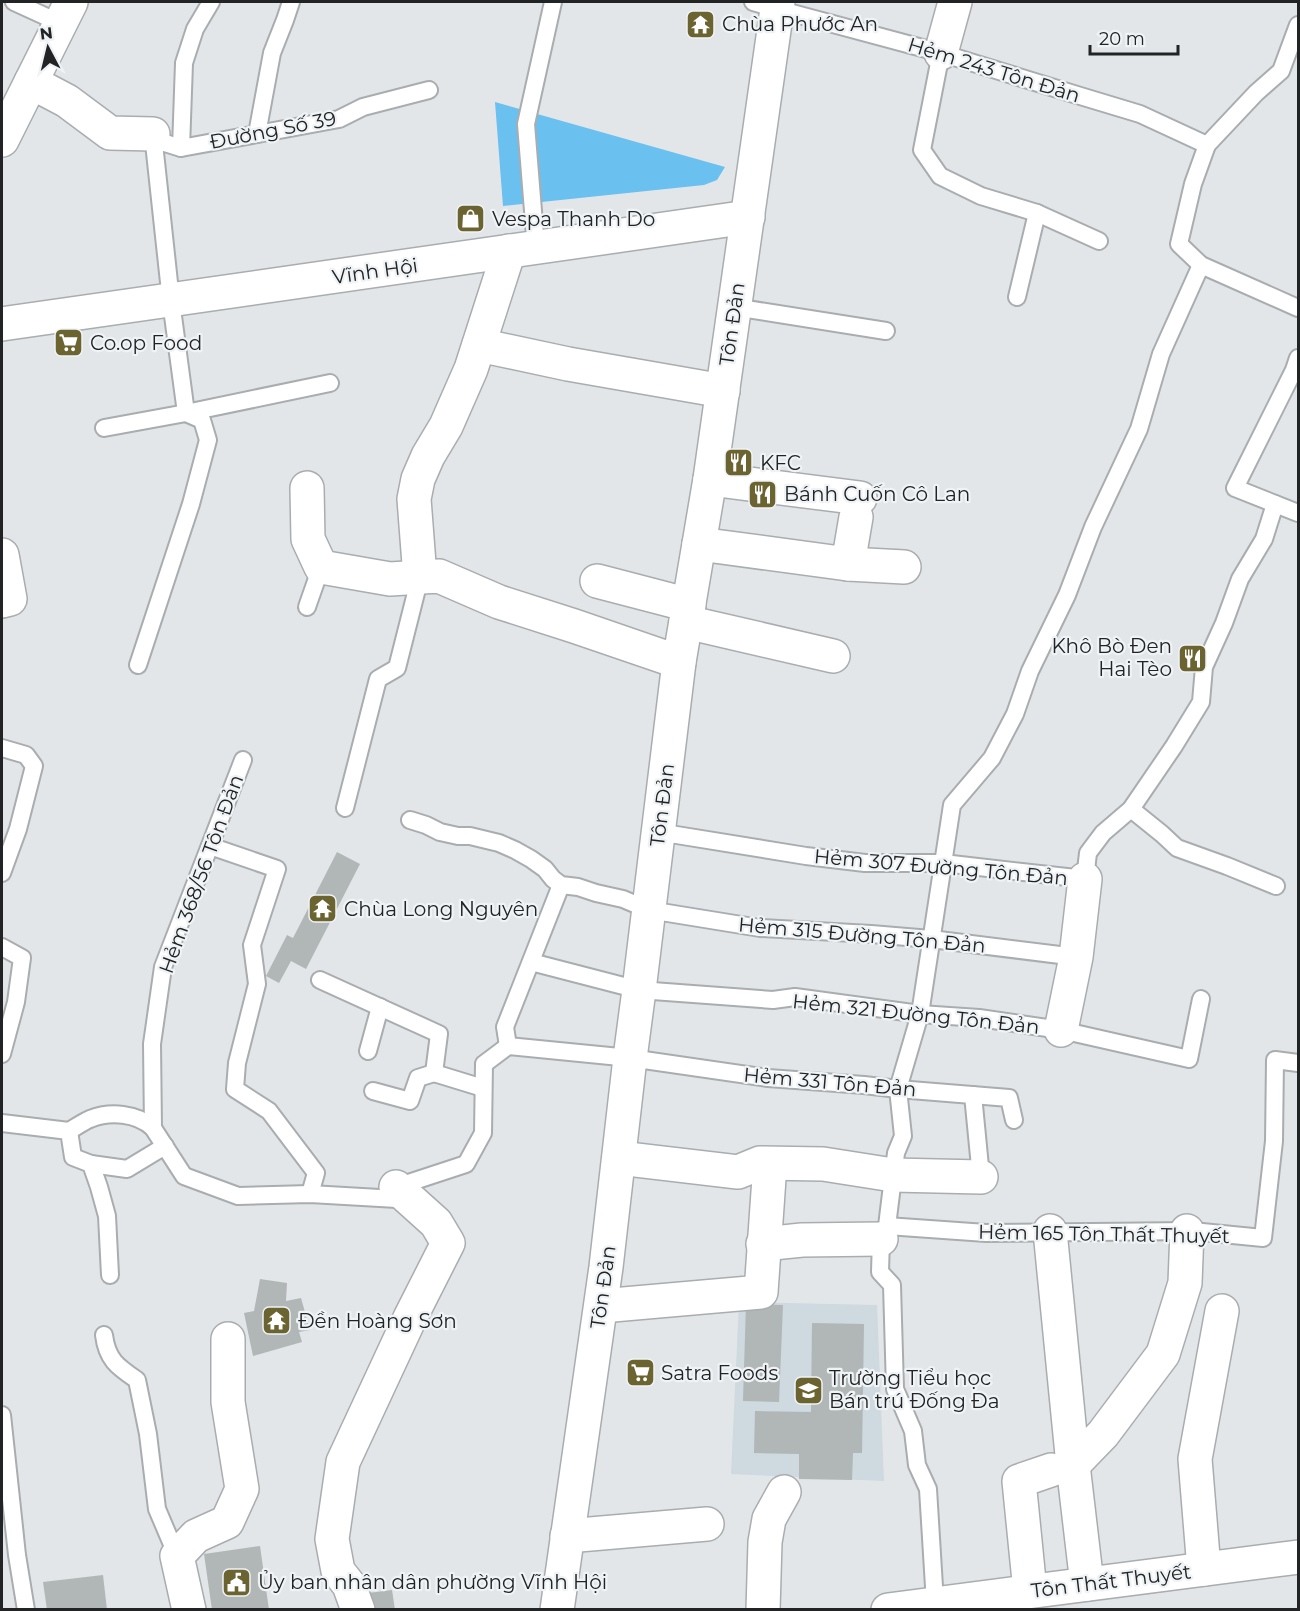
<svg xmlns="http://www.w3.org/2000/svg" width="1300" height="1611" font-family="Montserrat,sans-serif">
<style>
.built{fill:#ced9e0}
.green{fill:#6ac0ee}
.building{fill:#b1b6b6}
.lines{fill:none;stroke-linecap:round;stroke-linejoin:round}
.lane-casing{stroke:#a9adb0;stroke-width:20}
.street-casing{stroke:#a9adb0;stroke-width:36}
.secondary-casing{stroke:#a9adb0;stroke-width:36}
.lane{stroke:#fff;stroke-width:16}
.street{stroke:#fff;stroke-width:33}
.secondary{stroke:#fff;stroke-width:33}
.labels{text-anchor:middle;stroke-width:4.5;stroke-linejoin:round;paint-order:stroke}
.poi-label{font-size:20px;fill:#222324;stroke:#eff3f6;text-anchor:start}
.street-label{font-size:20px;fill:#222324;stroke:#eff3f6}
</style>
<rect width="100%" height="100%" fill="#e2e6e9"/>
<polygon class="built" points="739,1302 877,1305 884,1481 731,1474"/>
<polygon class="green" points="495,102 725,167 717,180 704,185 503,206"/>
<g class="building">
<polygon points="337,852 360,864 306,969 291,961 279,983 266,976 287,935 293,938"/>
<polygon points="260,1279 287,1283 286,1301 301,1298 310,1330 299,1332 302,1342 253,1356 244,1313 254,1311"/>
<polygon points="746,1304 783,1305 779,1402 743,1401"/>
<polygon points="812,1323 864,1324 862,1453 853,1453 852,1480 799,1479 799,1454 754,1453 755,1411 811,1412"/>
<polygon points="260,1546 269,1610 212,1610 204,1554"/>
<polygon points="103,1575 107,1610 47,1610 43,1582"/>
<polygon points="392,1590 395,1610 370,1610 368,1593"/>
</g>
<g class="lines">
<defs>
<g id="lane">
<polyline points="14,2 60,23"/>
<polyline points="753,2 777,9 941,53 1077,95 1140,114 1207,145 1256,93 1281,71 1298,25"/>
<polyline points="941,53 922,150 940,176 981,196 1037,213 1099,241"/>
<polyline points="153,134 165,143 181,148 339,119 363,107 429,90"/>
<polyline points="257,134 272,53 285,20 291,2"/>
<polyline points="1207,145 1193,184 1179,244 1201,265 1298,308"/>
<polyline points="181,148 184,63 195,29 211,2"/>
<polyline points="536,248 526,124 553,2"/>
<polyline points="1017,297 1037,213"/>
<polyline points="734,307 886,331"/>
<polyline points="1298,358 1294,370 1235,488 1298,513"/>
<polyline points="104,428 186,413 330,383"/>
<polyline points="307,607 321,567"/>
<polyline points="138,665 191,504 208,440 202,420 186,413 171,301 153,134"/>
<polyline points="2,748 26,755 34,766 18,829 2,873"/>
<polyline points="243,760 163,967 152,1044 153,1128 184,1176 238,1196 310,1194 397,1199 396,1187 466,1164 483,1133 484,1064 508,1046 630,1058 768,1078 864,1085 898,1089 1009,1098 1014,1120"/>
<polyline points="345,808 378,679 397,668 420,577"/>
<polyline points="1131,809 1162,834 1177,848 1227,866 1276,886"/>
<polyline points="410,820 426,825 440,832 458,836 470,836 499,843 515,850 531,859 545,869 553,879 561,885 578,887 596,893 623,899 649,910 760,928 871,934 931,939 1076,957"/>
<polyline points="658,832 806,856 865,863 943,863 1085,879 1088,853 1103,833 1131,809 1174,746 1201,702 1204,667 1224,623 1240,579 1264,539 1275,504"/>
<polyline points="210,846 277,869 252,945 257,984 237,1063 235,1089 269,1111 316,1173 310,1194"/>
<polyline points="2,947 22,958 16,1002 2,1054"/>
<polyline points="531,962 639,990 773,1000 795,997 920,1014 979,1018 1061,1030 1189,1059 1201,999"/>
<polyline points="320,980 439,1034 434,1073 483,1088"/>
<polyline points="508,1046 505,1027 561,885"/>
<polyline points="368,1051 380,1007"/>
<polyline points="373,1091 410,1101 418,1078 434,1073"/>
<polyline points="973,1095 981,1177"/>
<polyline points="2,1123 69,1131 73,1157 91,1164 99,1187 107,1216 110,1275"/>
<path d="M69,1131C76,1127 83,1122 90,1119C110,1111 137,1113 153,1128"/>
<polyline points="91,1164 127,1169 165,1146"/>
<polyline points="887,1226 986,1233 1192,1231 1263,1238 1274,1141 1275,1060 1298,1063"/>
<path d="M104,1335C107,1360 118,1367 137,1380L148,1434L157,1509L177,1556"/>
<polyline points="2,1415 17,1555 26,1610"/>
<polyline points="935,1603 928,1489 917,1465 913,1431 895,1389 892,1285 880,1272 881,1239 887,1226 896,1153 903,1136 898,1089 920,1014 952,805 992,758 1015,714 1030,671 1067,595 1093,527 1139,429 1161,354 1201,265"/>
</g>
<g id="street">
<polyline points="941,53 955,2"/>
<polyline points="31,82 67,101 110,133 153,134"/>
<polyline points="2,140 71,2"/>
<polyline points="479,345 568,364 723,391"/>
<polyline points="710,479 860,498"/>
<polyline points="307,488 308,539 321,567 390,579 439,576 499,602 574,626 679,662"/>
<polyline points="699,544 848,564 856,517"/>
<polyline points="2,555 10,599 2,601"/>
<polyline points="848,564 904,567"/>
<polyline points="420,577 414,499 418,479 428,456 446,426 471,369 509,251"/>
<polyline points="597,581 689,605"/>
<polyline points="686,622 833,656"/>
<polyline points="1061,1030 1076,957 1085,879"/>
<polyline points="619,1158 738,1172 760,1163 823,1164 893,1175 981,1177"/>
<polyline points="1050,1231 1073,1465 1087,1584"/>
<polyline points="763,1244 802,1240 881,1239"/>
<polyline points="601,1306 761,1292 770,1164"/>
<polyline points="1073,1465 1103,1434 1163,1354 1185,1283 1187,1231"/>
<polyline points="567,1536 707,1524"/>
<polyline points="1204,1569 1195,1459 1222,1311"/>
<polyline points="1030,1591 1019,1481 1051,1470"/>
<polyline points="189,1610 177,1556 196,1536 227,1522 242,1489 228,1402 228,1339"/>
<polyline points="358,1610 349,1585 338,1571 332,1539 343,1462 410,1318 448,1243 436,1223 396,1187"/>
<polyline points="763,1610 765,1542 769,1519 784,1492"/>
</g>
<g id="secondary">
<polyline points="2,324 748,217"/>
<polyline points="557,1610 606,1267 630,1058 639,990 679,662 710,479 778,2"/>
<polyline points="888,1610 1298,1557"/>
</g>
</defs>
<use href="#lane" class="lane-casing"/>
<use href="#street" class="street-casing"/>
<use href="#secondary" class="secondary-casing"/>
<use href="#lane" class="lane"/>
<use href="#street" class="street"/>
<use href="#secondary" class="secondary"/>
</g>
<defs>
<symbol id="temple-square" viewBox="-11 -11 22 22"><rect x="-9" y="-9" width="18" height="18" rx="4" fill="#6b6330" stroke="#eff3f6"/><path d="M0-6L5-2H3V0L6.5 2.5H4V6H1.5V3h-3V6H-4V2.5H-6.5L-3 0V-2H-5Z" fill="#fff"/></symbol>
<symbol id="shop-square" viewBox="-11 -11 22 22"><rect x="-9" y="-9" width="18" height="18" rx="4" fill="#6b6330" stroke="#eff3f6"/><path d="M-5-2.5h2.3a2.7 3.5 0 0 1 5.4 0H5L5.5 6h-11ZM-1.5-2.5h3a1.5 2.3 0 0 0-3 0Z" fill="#fff"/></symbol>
<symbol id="supermarket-square" viewBox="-11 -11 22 22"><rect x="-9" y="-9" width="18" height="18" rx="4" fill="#6b6330" stroke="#eff3f6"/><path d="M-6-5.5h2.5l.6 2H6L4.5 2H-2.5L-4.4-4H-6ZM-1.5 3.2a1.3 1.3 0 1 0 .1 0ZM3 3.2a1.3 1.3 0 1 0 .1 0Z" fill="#fff"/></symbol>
<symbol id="restaurant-square" viewBox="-11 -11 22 22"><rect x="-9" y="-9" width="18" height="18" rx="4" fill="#6b6330" stroke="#eff3f6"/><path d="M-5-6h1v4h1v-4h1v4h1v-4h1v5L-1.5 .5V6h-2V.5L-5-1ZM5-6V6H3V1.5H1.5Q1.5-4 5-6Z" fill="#fff"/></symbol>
<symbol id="school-square" viewBox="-11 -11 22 22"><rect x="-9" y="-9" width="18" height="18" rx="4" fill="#6b6330" stroke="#eff3f6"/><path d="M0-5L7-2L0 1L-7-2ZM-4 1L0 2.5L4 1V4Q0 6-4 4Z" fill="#fff"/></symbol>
<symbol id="civic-square" viewBox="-11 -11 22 22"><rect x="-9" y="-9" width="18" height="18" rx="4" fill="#6b6330" stroke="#eff3f6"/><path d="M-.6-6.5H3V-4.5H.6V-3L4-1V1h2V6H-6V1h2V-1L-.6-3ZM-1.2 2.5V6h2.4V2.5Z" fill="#fff"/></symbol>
</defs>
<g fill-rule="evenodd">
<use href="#temple-square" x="684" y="8" width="33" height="33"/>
<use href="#shop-square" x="454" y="202" width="33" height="33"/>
<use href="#supermarket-square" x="52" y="326" width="33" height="33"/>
<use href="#restaurant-square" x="722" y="446" width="33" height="33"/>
<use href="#restaurant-square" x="746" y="478" width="33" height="33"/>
<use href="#restaurant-square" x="1176" y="642" width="33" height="33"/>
<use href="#temple-square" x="306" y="892" width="33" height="33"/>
<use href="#temple-square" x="260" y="1304" width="33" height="33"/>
<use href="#supermarket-square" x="624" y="1356" width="33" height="33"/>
<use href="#school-square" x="792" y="1374" width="33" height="33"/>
<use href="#civic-square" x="220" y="1566" width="33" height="33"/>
</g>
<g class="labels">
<g class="poi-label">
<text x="722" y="31">Chùa Phước An</text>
<text x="492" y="226">Vespa Thanh Do</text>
<text x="90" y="350">Co.op Food</text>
<text x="760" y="470">KFC</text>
<text x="784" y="501">Bánh Cuốn Cô Lan</text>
<text x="1172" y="653" text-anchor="end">Khô Bò Đen<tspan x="1172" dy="23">Hai Tèo</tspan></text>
<text x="344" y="916">Chùa Long Nguyên</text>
<text x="298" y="1328">Đền Hoàng Sơn</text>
<text x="661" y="1380">Satra Foods</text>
<text x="829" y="1385">Trường Tiểu học<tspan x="829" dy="23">Bán trú Đống Đa</tspan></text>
<text x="258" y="1589">Ủy ban nhân dân phường Vĩnh Hội</text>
</g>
<g class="street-label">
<text transform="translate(994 70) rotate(17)" y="7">Hẻm 243 Tôn Đản</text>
<text transform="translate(273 130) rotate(-11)" y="7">Đường Số 39</text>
<text transform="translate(375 271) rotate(-8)" y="7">Vĩnh Hội</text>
<text transform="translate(732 324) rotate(-82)" y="7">Tôn Đản</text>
<text transform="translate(662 805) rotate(-83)" y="7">Tôn Đản</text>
<text transform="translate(941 867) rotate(5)" y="7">Hẻm 307 Đường Tôn Đản</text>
<text transform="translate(201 874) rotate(-70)" y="7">Hẻm 368/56 Tôn Đản</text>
<text transform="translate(862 935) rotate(5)" y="7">Hẻm 315 Đường Tôn Đản</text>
<text transform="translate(916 1014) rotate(6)" y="7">Hẻm 321 Đường Tôn Đản</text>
<text transform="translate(830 1082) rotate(5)" y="7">Hẻm 331 Tôn Đản</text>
<text transform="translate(1104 1234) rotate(1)" y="7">Hẻm 165 Tôn Thất Thuyết</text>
<text transform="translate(603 1287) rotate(-82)" y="7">Tôn Đản</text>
<text transform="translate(1111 1581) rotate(-7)" y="7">Tôn Thất Thuyết</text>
</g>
</g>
<rect width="1300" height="1611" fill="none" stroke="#222324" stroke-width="6"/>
<g transform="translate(48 48) rotate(353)" stroke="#eff3f6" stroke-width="4.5" paint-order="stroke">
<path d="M0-4.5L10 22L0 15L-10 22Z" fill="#222324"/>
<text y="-9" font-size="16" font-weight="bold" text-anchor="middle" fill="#222324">N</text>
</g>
<path d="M1090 45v9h88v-9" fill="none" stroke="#222324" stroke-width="3"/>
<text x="1099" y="45" font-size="18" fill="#222324" stroke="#eff3f6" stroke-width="4.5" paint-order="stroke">20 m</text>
</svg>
